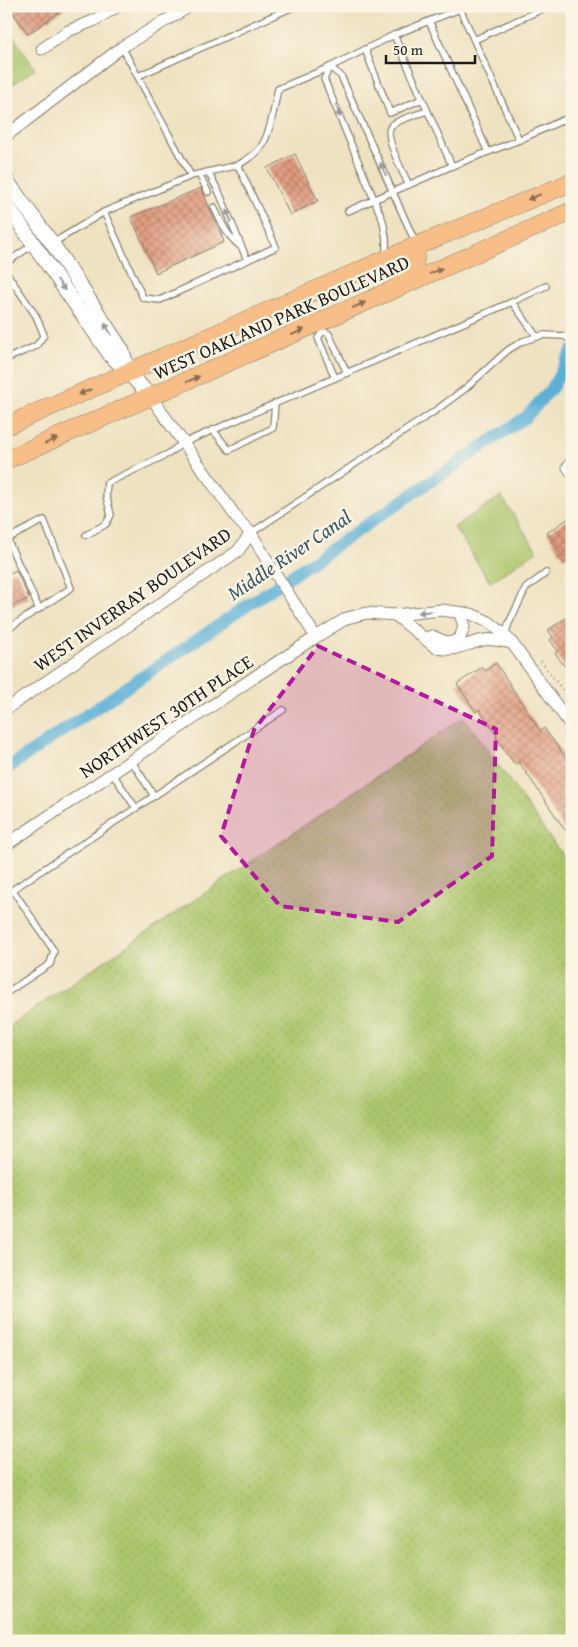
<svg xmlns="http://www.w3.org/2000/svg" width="578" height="1647" font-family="'Gentium Book Plus',serif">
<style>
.grass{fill:url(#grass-dots);stroke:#647144}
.pitch{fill:#acc66d;stroke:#647144}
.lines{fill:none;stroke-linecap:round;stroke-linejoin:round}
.canal{stroke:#5cb0d8;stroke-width:12}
.building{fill:url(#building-cross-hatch)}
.service-casing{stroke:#857f6e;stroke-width:8}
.minor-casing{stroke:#857f6e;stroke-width:13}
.tertiary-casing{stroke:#857f6e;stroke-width:16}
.primary-casing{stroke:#857f6e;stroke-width:19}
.path{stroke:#857f6e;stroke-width:2;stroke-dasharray:1 4;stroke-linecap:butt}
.service{stroke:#fff;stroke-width:5.5}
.minor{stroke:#fff;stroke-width:11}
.tertiary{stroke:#fff;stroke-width:14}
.primary{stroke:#f7be88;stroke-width:18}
.oneway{fill:#999}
.oneway2{fill:#8a6d52}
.marked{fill:#b5179e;fill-opacity:0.2;stroke:#b5179e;stroke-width:4;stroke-dasharray:10 6;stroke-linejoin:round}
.labels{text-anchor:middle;stroke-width:5;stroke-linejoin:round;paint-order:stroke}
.street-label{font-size:19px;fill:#1c1c1c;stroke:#fcf5e5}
.water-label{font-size:20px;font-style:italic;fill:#365767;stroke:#fcf5e5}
</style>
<defs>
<pattern id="grass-dots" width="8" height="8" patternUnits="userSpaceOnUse" patternTransform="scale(1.25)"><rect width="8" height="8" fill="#acc66d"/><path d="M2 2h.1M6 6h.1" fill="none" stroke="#93aa5e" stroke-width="1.8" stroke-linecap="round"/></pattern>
<pattern id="building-cross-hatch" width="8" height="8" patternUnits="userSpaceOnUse" patternTransform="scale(1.25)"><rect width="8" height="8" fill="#e19c80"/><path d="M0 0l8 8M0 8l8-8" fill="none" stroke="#b67e68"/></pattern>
</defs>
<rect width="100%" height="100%" fill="#fcf5e5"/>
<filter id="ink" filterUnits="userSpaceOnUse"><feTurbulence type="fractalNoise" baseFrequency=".02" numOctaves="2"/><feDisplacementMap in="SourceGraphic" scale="10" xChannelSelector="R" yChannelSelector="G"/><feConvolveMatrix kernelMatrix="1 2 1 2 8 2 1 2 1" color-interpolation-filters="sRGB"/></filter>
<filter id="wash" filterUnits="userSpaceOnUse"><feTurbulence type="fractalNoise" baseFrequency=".0096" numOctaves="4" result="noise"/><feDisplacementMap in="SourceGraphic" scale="20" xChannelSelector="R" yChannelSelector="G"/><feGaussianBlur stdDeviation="1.12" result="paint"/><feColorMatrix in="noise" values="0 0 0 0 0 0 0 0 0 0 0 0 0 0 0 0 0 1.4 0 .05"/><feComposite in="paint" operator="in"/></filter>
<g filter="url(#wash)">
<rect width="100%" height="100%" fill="#eee2c1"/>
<polygon class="grass" points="464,717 572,869 572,1641 6,1641 6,1028"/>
<g class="pitch">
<polygon points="6,25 35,69 6,89"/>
<polygon points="501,496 537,551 490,582 454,527"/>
</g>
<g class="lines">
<polyline class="canal" points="6,769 526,417 552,388 572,351"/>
</g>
<g id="blocks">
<g class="building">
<polygon points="18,6 68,6 28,34 12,11"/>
<polygon points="295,154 318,201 290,215 267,168"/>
<polygon points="201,188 224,242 156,273 131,217"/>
<polygon points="572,516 572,552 564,558 547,533"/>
<polygon points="16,570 29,598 6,609 6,575"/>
<polygon points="572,614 572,676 555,653 558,651 550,640 553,637 548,630"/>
<polygon points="496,663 540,731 544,728 572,766 572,825 565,830 519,762 515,765 496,737 498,736 479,709 476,712 457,684 482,667 485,671"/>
</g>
</g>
</g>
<g filter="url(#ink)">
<use href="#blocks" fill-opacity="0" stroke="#857f6e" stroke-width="1"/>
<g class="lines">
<defs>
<g id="service">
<polyline points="429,21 460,9 519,140 488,152"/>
<polyline points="394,35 429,21 488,152 452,166"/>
<polyline points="474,40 549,6"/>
<polyline points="365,49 390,113 422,99"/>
<polyline points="330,67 324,79 383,221 386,238 386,256"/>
<polyline points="330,67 341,76 416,244"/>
<polyline points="138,76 295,6"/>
<polyline points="519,140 563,120"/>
<path d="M238,165C246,160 256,155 261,147C271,132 274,107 278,89L330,67L394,35L452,166L348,211"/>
<polyline points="208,172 219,192 247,260"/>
<polyline points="199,174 208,192"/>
<path d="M409,185C404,175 383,135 391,126C396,120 419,114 427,111"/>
<path d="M214,207C221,222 226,235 240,246"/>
<polyline points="104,212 143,298 160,300 276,247 238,165 191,176"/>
<polyline points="53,243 104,212 191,176 122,47"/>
<polyline points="6,263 34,244"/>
<polyline points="6,272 36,316 44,335 36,346 6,359"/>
<polyline points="6,287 13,282"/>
<polyline points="512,302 546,286"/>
<polyline points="320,324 323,331 329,334 347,373"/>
<polyline points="323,331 318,338 335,378"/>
<polyline points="213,430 229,450 273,428 275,403"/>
<polyline points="251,533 435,411 466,388 508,350 523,341 543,335 564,336 572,340"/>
<polyline points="86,535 106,524 111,515 106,495 107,483 168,454 183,443 512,302 537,337"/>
<polyline points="6,630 71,588 44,520 7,539 39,609"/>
<polyline points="505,635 509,623 526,588 546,573"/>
<polyline points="131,760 154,796 283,710"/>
<polyline points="112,773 136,808 154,796"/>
<polyline points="6,894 136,808"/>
<polyline points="6,993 50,964 54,951 13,890"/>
</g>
<g id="minor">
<polyline points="42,49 68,31 93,21 118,6"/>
<polyline points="6,136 122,47 190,6"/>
<polyline points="151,397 239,521 251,533 268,562 316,637"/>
<polyline points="572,461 568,467 572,473"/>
<path d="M395,615L435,647C452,654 467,643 484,640C492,638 503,642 512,643"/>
<polyline points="425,638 432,636 446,642 451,643 460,638 464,627 460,613"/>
<polyline points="6,709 238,551 251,533"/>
<polyline points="6,845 262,672 316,637 347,618 367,613 395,615 441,610 471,614 489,622 505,635 512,643 572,727"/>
</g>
<g id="tertiary">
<polyline points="6,180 52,243 122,350 129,372"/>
<polyline points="6,204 111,356 129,373 151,397"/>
</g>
<g id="primary">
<path d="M397,286C412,271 416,268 416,246"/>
<polyline points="6,426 416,246 572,182"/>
<polyline points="6,460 572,211"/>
</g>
</defs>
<use href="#service" class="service-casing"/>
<use href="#minor" class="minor-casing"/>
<use href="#tertiary" class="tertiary-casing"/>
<use href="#primary" class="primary-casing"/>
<g class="path">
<polyline points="541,661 572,703"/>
<polyline points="564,736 572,747"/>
</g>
<use href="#service" class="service"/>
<use href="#minor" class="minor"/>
<use href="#tertiary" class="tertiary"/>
<use href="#primary" class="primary"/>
</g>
<defs><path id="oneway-solid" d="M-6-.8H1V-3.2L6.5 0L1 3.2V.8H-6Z" transform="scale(1.25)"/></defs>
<g class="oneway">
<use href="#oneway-solid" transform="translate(338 111) rotate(68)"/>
<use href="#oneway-solid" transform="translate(383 169) rotate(-114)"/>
<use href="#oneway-solid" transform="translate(229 216) rotate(-112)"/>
<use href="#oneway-solid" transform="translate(61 285) rotate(55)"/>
<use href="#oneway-solid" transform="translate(108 329) rotate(-123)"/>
<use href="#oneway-solid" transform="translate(425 612) rotate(175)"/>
</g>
<g class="oneway2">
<use href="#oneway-solid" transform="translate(534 197) rotate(158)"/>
<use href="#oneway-solid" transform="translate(436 271) rotate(-24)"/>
<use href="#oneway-solid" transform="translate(359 305) rotate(-24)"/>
<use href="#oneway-solid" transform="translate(298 332) rotate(-24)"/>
<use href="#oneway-solid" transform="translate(193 379) rotate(-24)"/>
<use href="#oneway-solid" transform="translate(85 392) rotate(157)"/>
<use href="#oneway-solid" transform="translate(51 441) rotate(-23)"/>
</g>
</g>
<path class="marked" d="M318,646L496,729L492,856L398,922L280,906L221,836L254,730Z"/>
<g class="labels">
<g class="street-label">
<text transform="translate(281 317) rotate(-24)" y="7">WEST OAKLAND PARK BOULEVARD</text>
<text transform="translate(132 599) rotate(-35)" y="7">WEST INVERRAY BOULEVARD</text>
<text transform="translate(166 716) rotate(-34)" y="7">NORTHWEST 30TH PLACE</text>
</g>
<g class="water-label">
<text transform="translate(289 555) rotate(-34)" y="7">Middle River Canal</text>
</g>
</g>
<rect width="578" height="1647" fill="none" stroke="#fcf5e5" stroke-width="25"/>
<path d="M386 55v8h89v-8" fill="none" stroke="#1c1c1c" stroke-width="2.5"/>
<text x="393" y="55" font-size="15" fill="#1c1c1c" stroke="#fcf5e5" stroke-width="4" paint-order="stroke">50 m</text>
</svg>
